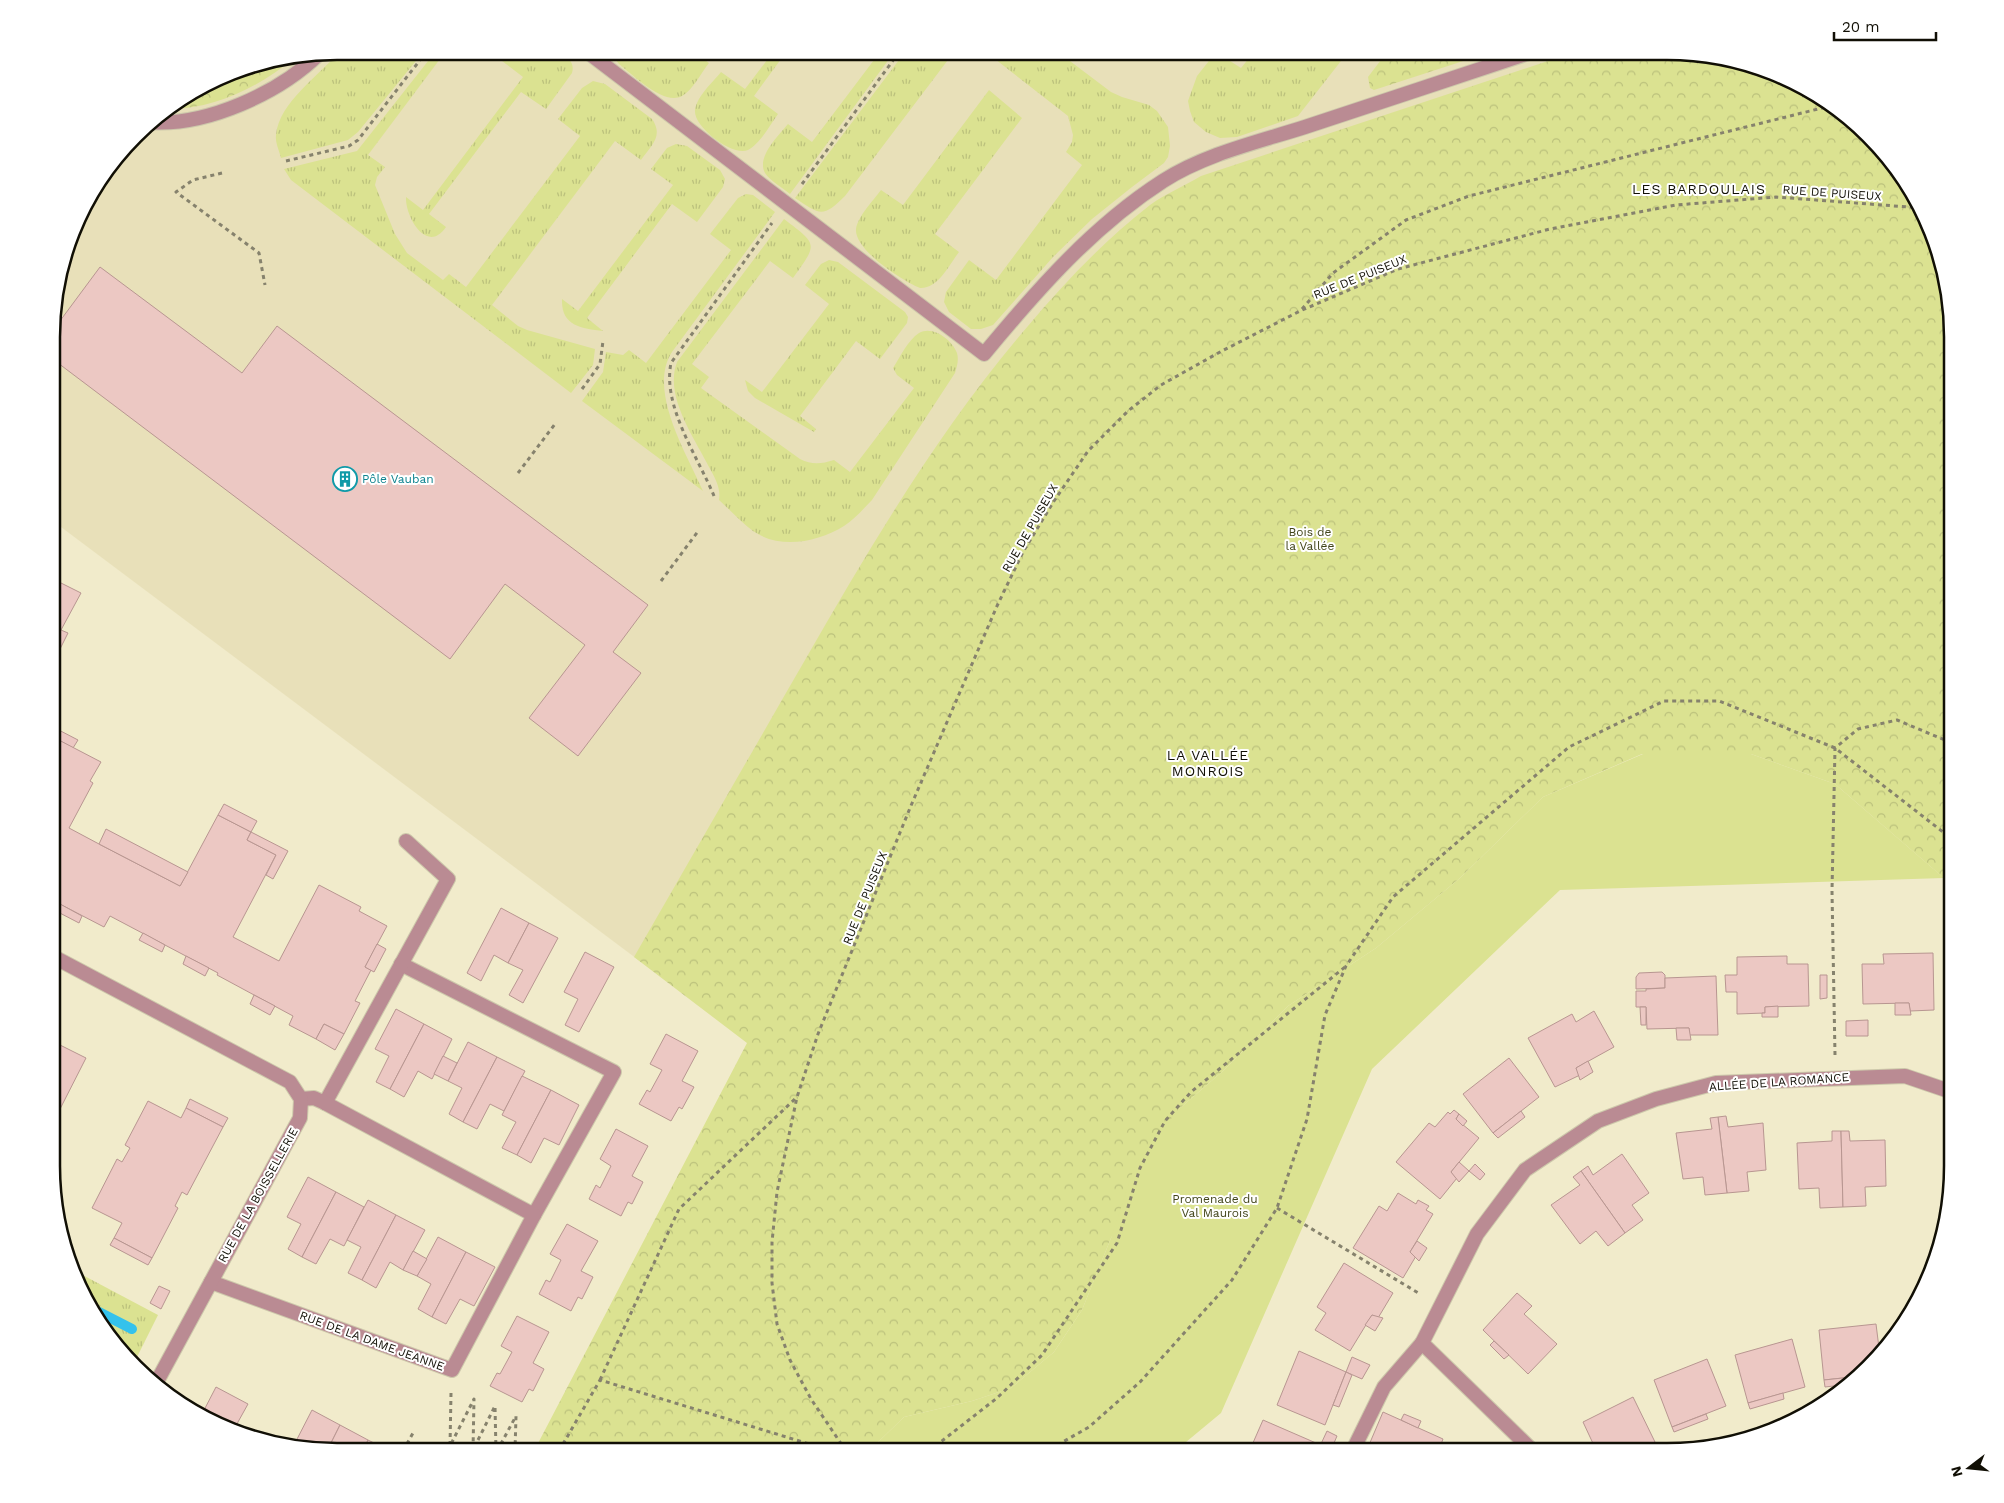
<svg xmlns="http://www.w3.org/2000/svg" width="2004" height="1503" font-family="'Work Sans',sans-serif">
<style>
.built{fill:#e8e0b9}
.grass{fill:url(#grass-tufts)}
.forest{fill:url(#forest-crowns)}
.park{fill:#dbe291}
.lines{fill:none;stroke-linecap:round;stroke-linejoin:round}
.stream{stroke:#34c2ec;stroke-width:10}
.building{fill:#ecc8c3;stroke:#b89691}
.service-casing{stroke:#cdc8ab;stroke-width:16}
.minor-casing{stroke:#cdc8ab;stroke-width:16}
.path{stroke:#86826d;stroke-width:3;stroke-dasharray:4 4;stroke-linecap:butt}
.service{stroke:#ba8b93;stroke-width:14}
.minor{stroke:#ba8b93;stroke-width:14}
.labels{text-anchor:middle;stroke-width:4;stroke-linejoin:round;paint-order:stroke}
.street-label{font-size:12px;fill:#110f05;stroke:#fff}
.culture-label{font-size:12px;fill:#0d838f;stroke:#fff;text-anchor:start}
.park-label{font-size:12px;fill:#42451a;stroke:#fff}
.neighbourhood-label{font-size:14px;letter-spacing:1px;fill:#110f05;stroke:#fff}
.rim{fill:none;stroke:#110f05;stroke-width:2.5}
</style>
<defs>
<pattern id="grass-tufts" width="24" height="20" patternUnits="userSpaceOnUse" patternTransform="scale(1.25)"><rect width="24" height="20" fill="#dbe291"/><path d="M3 7l-1-3M5 7V3M7 7l1-3M15 17l-1-3M17 17v-4M19 17l1-3" fill="none" stroke="#bbc17c"/></pattern>
<pattern id="forest-crowns" width="20" height="18" patternUnits="userSpaceOnUse" patternTransform="scale(1.25)"><rect width="20" height="18" fill="#dbe291"/><path d="M2 6a3 3 0 1 1 6 0M12 15a3 3 0 1 1 6 0" fill="none" stroke="#bbc17c"/></pattern>
</defs>
<rect width="100%" height="100%" fill="#f1ebcb"/>
<polygon class="built" points="337,51 1633,52 641,962 53,521 54,299 89,194 149,122 245,66"/>
<g class="grass">
<path d="M340,51H424L358,132L348,140L281,158C279,150 275,142 276,135C279,102 320,75 340,51Z"/>
<path d="M436,51H446L368,155L385,167L377,177L375,185L395,234L407,253L443,280L449,274L466,287L580,136L558,119L582,88L593,81L605,84L652,119C664,136 651,146 641,160L615,141L492,305L518,326L527,330L595,349L593,365L571,393L291,180L284,169L357,151Z"/>
<path d="M503,51H560C568,58 575,62 572,73L546,109L521,92L429,214L446,227C427,255 405,217 406,197L423,210L523,77L498,58Z"/>
<path d="M612,51H693L709,63C701,73 693,90 682,96C664,106 633,75 619,64L615,59Z"/>
<path d="M774,51H787L754,96L778,114C770,125 760,144 748,150C733,157 693,127 695,110C697,96 713,82 721,72L745,89Z"/>
<path d="M872,51H895L790,194C783,188 770,181 765,173C756,157 779,135 788,124L812,142L877,56Z"/>
<path d="M905,52H954L845,196C823,218 820,215 795,198Z"/>
<polygon points="986,52 1058,52 1111,92 1122,97 1149,105 1157,111 1168,127 1170,146 1168,157 1164,163 1132,187 1092,219 1053,257 993,325 981,329 971,329 949,312 944,302 946,292 969,260 996,280 1082,165 1066,152 1072,142 1073,135 1068,116"/>
<polygon points="1216,52 1241,68 1254,52 1348,52 1298,116 1237,137 1220,138 1206,132 1194,122 1190,111 1188,101 1197,76"/>
<path d="M989,90L1022,118L935,234L959,252C949,265 938,289 920,288C903,281 854,250 856,229C858,216 873,201 881,190L903,205Z"/>
<path d="M676,144L687,146L720,170L725,179L723,187L697,222L672,204L587,318L603,331C581,328 561,326 562,299L578,311L673,185L651,169L667,148Z"/>
<path d="M746,194L753,195L775,212L672,352C647,390 687,454 703,491L582,401L603,372L606,352L623,355L629,350L646,363L731,250L710,234L738,198Z"/>
<path d="M784,219C818,245 818,243 793,278L770,261L692,364L709,377L701,388L800,459C812,465 821,464 834,460L850,472L914,388L897,375L893,368C900,357 908,340 919,333C933,325 952,340 957,353C959,360 957,366 955,373L872,500C863,509 855,519 844,526C818,542 780,550 753,531C741,522 730,510 719,500C721,488 715,478 709,467C694,437 664,396 677,362Z"/>
<polygon points="829,260 838,262 905,312 908,317 907,323 880,359 856,341 800,416 816,429 814,432 755,398 748,391 745,380 762,392 829,304 805,285 821,264"/>
<polygon points="75,1271 158,1315 136,1359 128,1354 81,1293"/>
</g>
<g class="forest">
<polygon points="1387,52 1415,52 1419,54 1421,52 1491,52 1374,90 1370,88 1368,77"/>
<path d="M1575,52H1686L1776,73L1855,122L1923,211L1943,263L1953,336L1952,885L1835,784L1751,754H1642L1543,797L1460,878L1376,948L1288,1006L1223,1071L1179,1109L1111,1238L1082,1310L1054,1352L1011,1388L972,1401L904,1417L873,1447L872,1451H534L747,1043L634,957C691,858 748,759 805,660C873,542 939,430 1028,326C1065,282 1104,241 1150,205C1165,194 1184,186 1201,176Z"/>
<path d="M294,58C261,86 215,109 171,109L245,66Z"/>
</g>
<polygon class="park" points="1643,754 1751,754 1835,784 1944,878 1560,890 1372,1069 1221,1413 1174,1452 872,1451 873,1447 904,1417 972,1401 1011,1388 1054,1352 1082,1310 1111,1238 1136,1162 1179,1109 1223,1071 1288,1006 1376,948 1460,878 1543,797"/>
<g class="lines">
<polyline class="stream" points="93,1309 132,1329"/>
</g>
<g class="building">
<polygon points="100,267 242,373 277,326 648,605 613,652 641,673 578,756 529,718 585,645 505,584 450,659 54,360 54,329"/>
<polygon points="53,579 81,593 61,630 68,633 53,663"/>
<polygon points="53,727 78,740 73,748 53,737"/>
<polygon points="53,737 101,762 90,781 93,783 69,828 99,844 180,886 218,815 251,832 247,840 276,855 233,937 279,961 319,885 361,907 359,911 387,926 365,967 371,970 355,1001 360,1003 344,1034 324,1024 316,1039 289,1025 293,1016 217,975 218,973 110,916 104,927 52,900"/>
<polygon points="224,804 257,821 251,832 218,815"/>
<polygon points="106,829 188,872 180,886 99,844"/>
<polygon points="251,832 288,851 273,879 266,875 276,855 247,840"/>
<polygon points="60,904 82,916 79,923 56,911"/>
<polygon points="501,908 529,923 508,963 494,955 481,981 467,973"/>
<polygon points="529,923 558,938 523,1003 509,995 523,970 508,963"/>
<polygon points="143,933 165,945 162,952 139,940"/>
<polygon points="377,944 386,949 374,972 365,967"/>
<polygon points="585,952 614,967 579,1032 565,1025 578,999 564,992"/>
<polygon points="1933,953 1934,1010 1910,1011 1909,1003 1863,1004 1862,964 1884,964 1883,954"/>
<polygon points="186,956 209,968 205,976 183,964"/>
<polygon points="1787,956 1787,964 1808,964 1809,1006 1765,1007 1765,1013 1737,1014 1737,992 1726,992 1725,975 1737,975 1737,957"/>
<polygon points="1662,972 1665,975 1665,988 1636,989 1636,977 1639,973"/>
<polygon points="1820,975 1827,975 1827,998 1820,999"/>
<polygon points="1716,976 1718,1035 1689,1035 1689,1028 1647,1029 1646,1007 1636,1007 1636,991 1646,991 1646,989 1665,988 1665,978"/>
<polygon points="254,995 275,1006 270,1015 250,1004"/>
<polygon points="1895,1003 1909,1003 1911,1015 1895,1015"/>
<polygon points="1778,1006 1778,1017 1762,1017 1762,1013 1765,1013 1765,1007"/>
<polygon points="1640,1007 1646,1007 1646,1025 1641,1025"/>
<polygon points="396,1009 424,1024 390,1089 376,1082 389,1056 375,1049"/>
<polygon points="1594,1011 1614,1047 1576,1068 1580,1075 1555,1087 1528,1038 1572,1014 1576,1022"/>
<polygon points="1868,1020 1868,1036 1846,1036 1846,1021"/>
<polygon points="324,1024 344,1034 335,1050 316,1039"/>
<polygon points="424,1024 452,1039 432,1079 418,1071 404,1097 390,1089"/>
<polygon points="1676,1028 1689,1028 1691,1040 1677,1040"/>
<polygon points="666,1034 698,1051 682,1081 694,1087 682,1109 679,1107 671,1121 639,1104 647,1090 650,1092 662,1070 650,1064"/>
<polygon points="52,1041 86,1058 59,1111 57,1110 52,1119"/>
<polygon points="468,1042 497,1057 463,1122 449,1114 462,1088 448,1081"/>
<polygon points="443,1056 457,1063 448,1081 434,1074"/>
<polygon points="497,1057 525,1071 504,1111 490,1104 477,1129 463,1122"/>
<polygon points="1509,1058 1539,1097 1493,1133 1463,1094"/>
<polygon points="1588,1061 1593,1072 1580,1080 1576,1068"/>
<polygon points="522,1076 551,1090 517,1155 502,1148 516,1122 502,1115"/>
<polygon points="551,1090 579,1105 559,1145 544,1138 531,1163 517,1155"/>
<polygon points="190,1099 228,1118 223,1127 186,1108"/>
<polygon points="148,1101 181,1118 186,1108 223,1127 187,1195 182,1192 175,1206 178,1208 152,1258 114,1238 122,1223 92,1208 117,1159 122,1162 130,1148 125,1145"/>
<polygon points="1454,1110 1459,1114 1456,1119 1479,1138 1451,1172 1457,1178 1440,1199 1396,1162 1429,1123 1435,1127 1448,1112 1450,1114"/>
<polygon points="1521,1111 1525,1117 1498,1138 1493,1133"/>
<polygon points="1459,1114 1467,1121 1463,1126 1456,1119"/>
<polygon points="1726,1116 1728,1127 1763,1123 1766,1170 1747,1172 1749,1191 1727,1193 1718,1117"/>
<polygon points="1718,1117 1727,1193 1705,1195 1703,1177 1683,1179 1676,1133 1712,1129 1710,1118"/>
<polygon points="616,1129 648,1146 632,1176 643,1182 632,1204 628,1202 621,1216 589,1199 596,1185 600,1188 611,1166 600,1159"/>
<polygon points="1832,1131 1841,1131 1843,1207 1820,1208 1819,1188 1799,1189 1797,1143 1832,1141"/>
<polygon points="1841,1131 1849,1131 1850,1141 1885,1140 1886,1186 1865,1187 1866,1206 1843,1207"/>
<polygon points="1622,1154 1649,1193 1632,1205 1643,1220 1625,1233 1581,1171 1588,1166 1593,1175"/>
<polygon points="1459,1162 1469,1171 1459,1182 1451,1172"/>
<polygon points="1475,1164 1485,1174 1480,1180 1469,1171"/>
<polygon points="1581,1171 1625,1233 1608,1246 1596,1231 1580,1244 1551,1205 1580,1185 1573,1177"/>
<polygon points="308,1177 336,1192 302,1257 288,1249 301,1224 287,1217"/>
<polygon points="336,1192 364,1207 344,1246 330,1239 316,1264 302,1257"/>
<polygon points="1398,1193 1416,1204 1418,1200 1429,1206 1426,1210 1433,1214 1410,1252 1416,1256 1403,1278 1353,1248 1379,1206 1387,1211"/>
<polygon points="368,1200 396,1215 362,1280 348,1273 361,1247 347,1240"/>
<polygon points="396,1215 425,1230 403,1270 390,1262 376,1288 362,1280"/>
<polygon points="567,1224 598,1241 581,1271 593,1277 582,1299 578,1297 571,1311 539,1294 546,1280 550,1282 561,1260 550,1254"/>
<polygon points="438,1237 466,1252 432,1317 418,1309 431,1284 417,1276"/>
<polygon points="114,1238 152,1258 148,1265 110,1245"/>
<polygon points="1417,1241 1427,1248 1419,1261 1410,1252"/>
<polygon points="413,1251 427,1259 417,1276 403,1270"/>
<polygon points="466,1252 495,1267 474,1306 460,1299 446,1324 432,1317"/>
<polygon points="1344,1263 1393,1293 1378,1318 1372,1315 1350,1351 1315,1330 1326,1313 1317,1307"/>
<polygon points="159,1286 170,1291 161,1309 150,1303"/>
<polygon points="1517,1293 1532,1306 1524,1314 1557,1344 1528,1374 1483,1330"/>
<polygon points="1372,1315 1383,1318 1375,1331 1365,1325"/>
<polygon points="517,1316 549,1332 533,1363 544,1369 533,1391 529,1389 522,1402 490,1386 497,1373 500,1374 512,1352 501,1346"/>
<polygon points="1876,1324 1880,1356 1852,1377 1824,1380 1819,1330"/>
<polygon points="1792,1339 1805,1387 1748,1403 1735,1355"/>
<polygon points="1494,1341 1509,1355 1504,1359 1490,1345"/>
<polygon points="1299,1351 1346,1372 1325,1425 1277,1405"/>
<polygon points="1352,1357 1370,1365 1362,1379 1346,1372"/>
<polygon points="1707,1359 1726,1406 1672,1427 1654,1380"/>
<polygon points="1346,1372 1352,1375 1339,1407 1333,1405"/>
<polygon points="1852,1377 1842,1385 1825,1387 1824,1380"/>
<polygon points="216,1387 248,1404 233,1431 228,1430 202,1414"/>
<polygon points="1783,1393 1784,1399 1750,1409 1748,1403"/>
<polygon points="1633,1397 1655,1442 1635,1452 1597,1452 1583,1422"/>
<polygon points="312,1410 340,1425 327,1451 318,1451 294,1445"/>
<polygon points="1383,1412 1443,1439 1438,1452 1366,1452"/>
<polygon points="1404,1414 1421,1421 1418,1428 1401,1420"/>
<polygon points="1706,1414 1708,1419 1674,1432 1672,1427"/>
<polygon points="1263,1420 1316,1443 1312,1452 1249,1452"/>
<polygon points="340,1425 368,1440 363,1451 327,1451"/>
<polygon points="1327,1431 1337,1436 1331,1450 1320,1446"/>
<polygon points="368,1440 390,1451 363,1451"/>
<polygon points="1655,1442 1658,1448 1649,1452 1635,1452"/>
</g>
<g class="lines">
<defs>
<g id="service">
<path d="M586,51L984,354C1037,290 1093,226 1163,181C1205,154 1258,142 1305,127C1381,102 1456,77 1532,52"/>
<path d="M148,122C206,127 279,93 319,54"/>
<polyline points="401,964 614,1072 534,1215"/>
<polyline points="325,1103 448,879 406,841"/>
<polyline points="211,1282 452,1370 534,1215 325,1103 314,1098 301,1099"/>
</g>
<g id="minor">
<polyline points="52,956 290,1082 301,1099 300,1118 155,1385"/>
<polyline points="1352,1452 1384,1387 1422,1343"/>
<polyline points="1534,1452 1422,1343 1477,1234 1525,1170 1598,1121 1656,1099 1716,1083 1905,1076 1952,1092"/>
</g>
</defs>
<use href="#service" class="service-casing"/>
<use href="#minor" class="minor-casing"/>
<g class="path">
<polyline points="286,161 349,146 358,140 427,51"/>
<polyline points="222,173 193,180 176,192 259,253 265,285"/>
<polyline points="802,184 900,51"/>
<polyline points="1302,309 1333,273 1406,220 1469,196 1830,106"/>
<polyline points="582,389 600,364 603,341"/>
<polyline points="518,473 555,424"/>
<path d="M714,496C698,457 662,406 671,363L772,223"/>
<polyline points="661,581 699,530"/>
<polyline points="1835,1055 1832,891 1835,748 1858,729 1897,720 1952,743"/>
<polyline points="1277,1208 1420,1294"/>
<polyline points="600,1380 679,1209 796,1098"/>
<polyline points="451,1393 450,1446 474,1399 473,1450 495,1406 496,1451"/>
<polyline points="403,1451 413,1433"/>
<polyline points="497,1451 516,1416 515,1451"/>
<polyline points="559,1451 600,1380 832,1451 845,1451"/>
<polyline points="846,1451 811,1399 790,1360 777,1324 772,1283 772,1242 777,1192 797,1097 818,1034 910,808 997,606 1023,552 1054,501 1088,451 1128,411 1161,385 1220,352 1300,311 1398,269 1550,229 1676,205 1776,197 1922,208"/>
<polyline points="929,1451 997,1398 1042,1355 1117,1243 1140,1168 1165,1121 1191,1092 1345,967"/>
<polyline points="1002,1451 1054,1447 1089,1427 1140,1382 1232,1280 1277,1208 1307,1119 1325,1015 1346,966 1393,897 1569,747 1664,701 1719,701 1835,748 1952,839"/>
</g>
<use href="#service" class="service"/>
<use href="#minor" class="minor"/>
</g>
<defs>
<symbol id="building-ring" viewBox="-11 -11 22 22"><circle r="9.5" fill="#fff" stroke="#0f9aa8" stroke-width="1.5"/><path d="M-4-6H4V6H1V3H-1V6H-4ZM-2.5-4.3h1.7v1.8h-1.7ZM.8-4.3h1.7v1.8H.8ZM-2.5-1h1.7V.8h-1.7ZM.8-1h1.7V.8H.8Z" fill="#0f9aa8"/></symbol>
</defs>
<g fill-rule="evenodd">
<use href="#building-ring" x="331" y="465" width="28" height="28"/>
</g>
<g class="labels">
<g class="street-label">
<text transform="translate(1832 193) rotate(4)" y="4">RUE DE PUISEUX</text>
<text transform="translate(1360 277) rotate(-22)" y="4">RUE DE PUISEUX</text>
<text transform="translate(1030 528) rotate(-60)" y="4">RUE DE PUISEUX</text>
<text transform="translate(865 898) rotate(-68)" y="4">RUE DE PUISEUX</text>
<text transform="translate(1779 1082) rotate(-4)" y="4">ALLÉE DE LA ROMANCE</text>
<text transform="translate(258 1195) rotate(-61)" y="4">RUE DE LA BOISSELLERIE</text>
<text transform="translate(372 1341) rotate(20)" y="4">RUE DE LA DAME JEANNE</text>
</g>
<g class="culture-label">
<text x="362" y="483">Pôle Vauban</text>
</g>
<g class="park-label">
<text x="1310" y="536">Bois de<tspan x="1310" dy="14">la Vallée</tspan></text>
<text x="1215" y="1203">Promenade du<tspan x="1215" dy="14">Val Maurois</tspan></text>
</g>
<g class="neighbourhood-label">
<text x="1699" y="194">LES BARDOULAIS</text>
<text x="1208" y="760">LA VALLÉE<tspan x="1208" dy="16">MONROIS</tspan></text>
</g>
</g>
<path d="M0 0H2004V1503H0ZM337 60H1667A277 277 0 0 1 1944 337V1166A277 277 0 0 1 1667 1443H337A277 277 0 0 1 60 1166V337A277 277 0 0 1 337 60Z" fill="#fff" fill-rule="evenodd"/>
<path class="rim" d="M337 60H1667A277 277 0 0 1 1944 337V1166A277 277 0 0 1 1667 1443H337A277 277 0 0 1 60 1166V337A277 277 0 0 1 337 60Z"/>
<g transform="translate(1969 1468) rotate(254)" stroke="#ffffff" stroke-width="4" paint-order="stroke">
<path d="M0-4L9 19L0 12L-9 19Z" fill="#110f05"/>
<text y="-8" font-size="14" font-weight="bold" text-anchor="middle" fill="#110f05">N</text>
</g>
<path d="M1834 32v8h102v-8" fill="none" stroke="#110f05" stroke-width="2.5"/>
<text x="1842" y="32" font-size="15" fill="#110f05" stroke="#ffffff" stroke-width="4" paint-order="stroke">20 m</text>
</svg>
